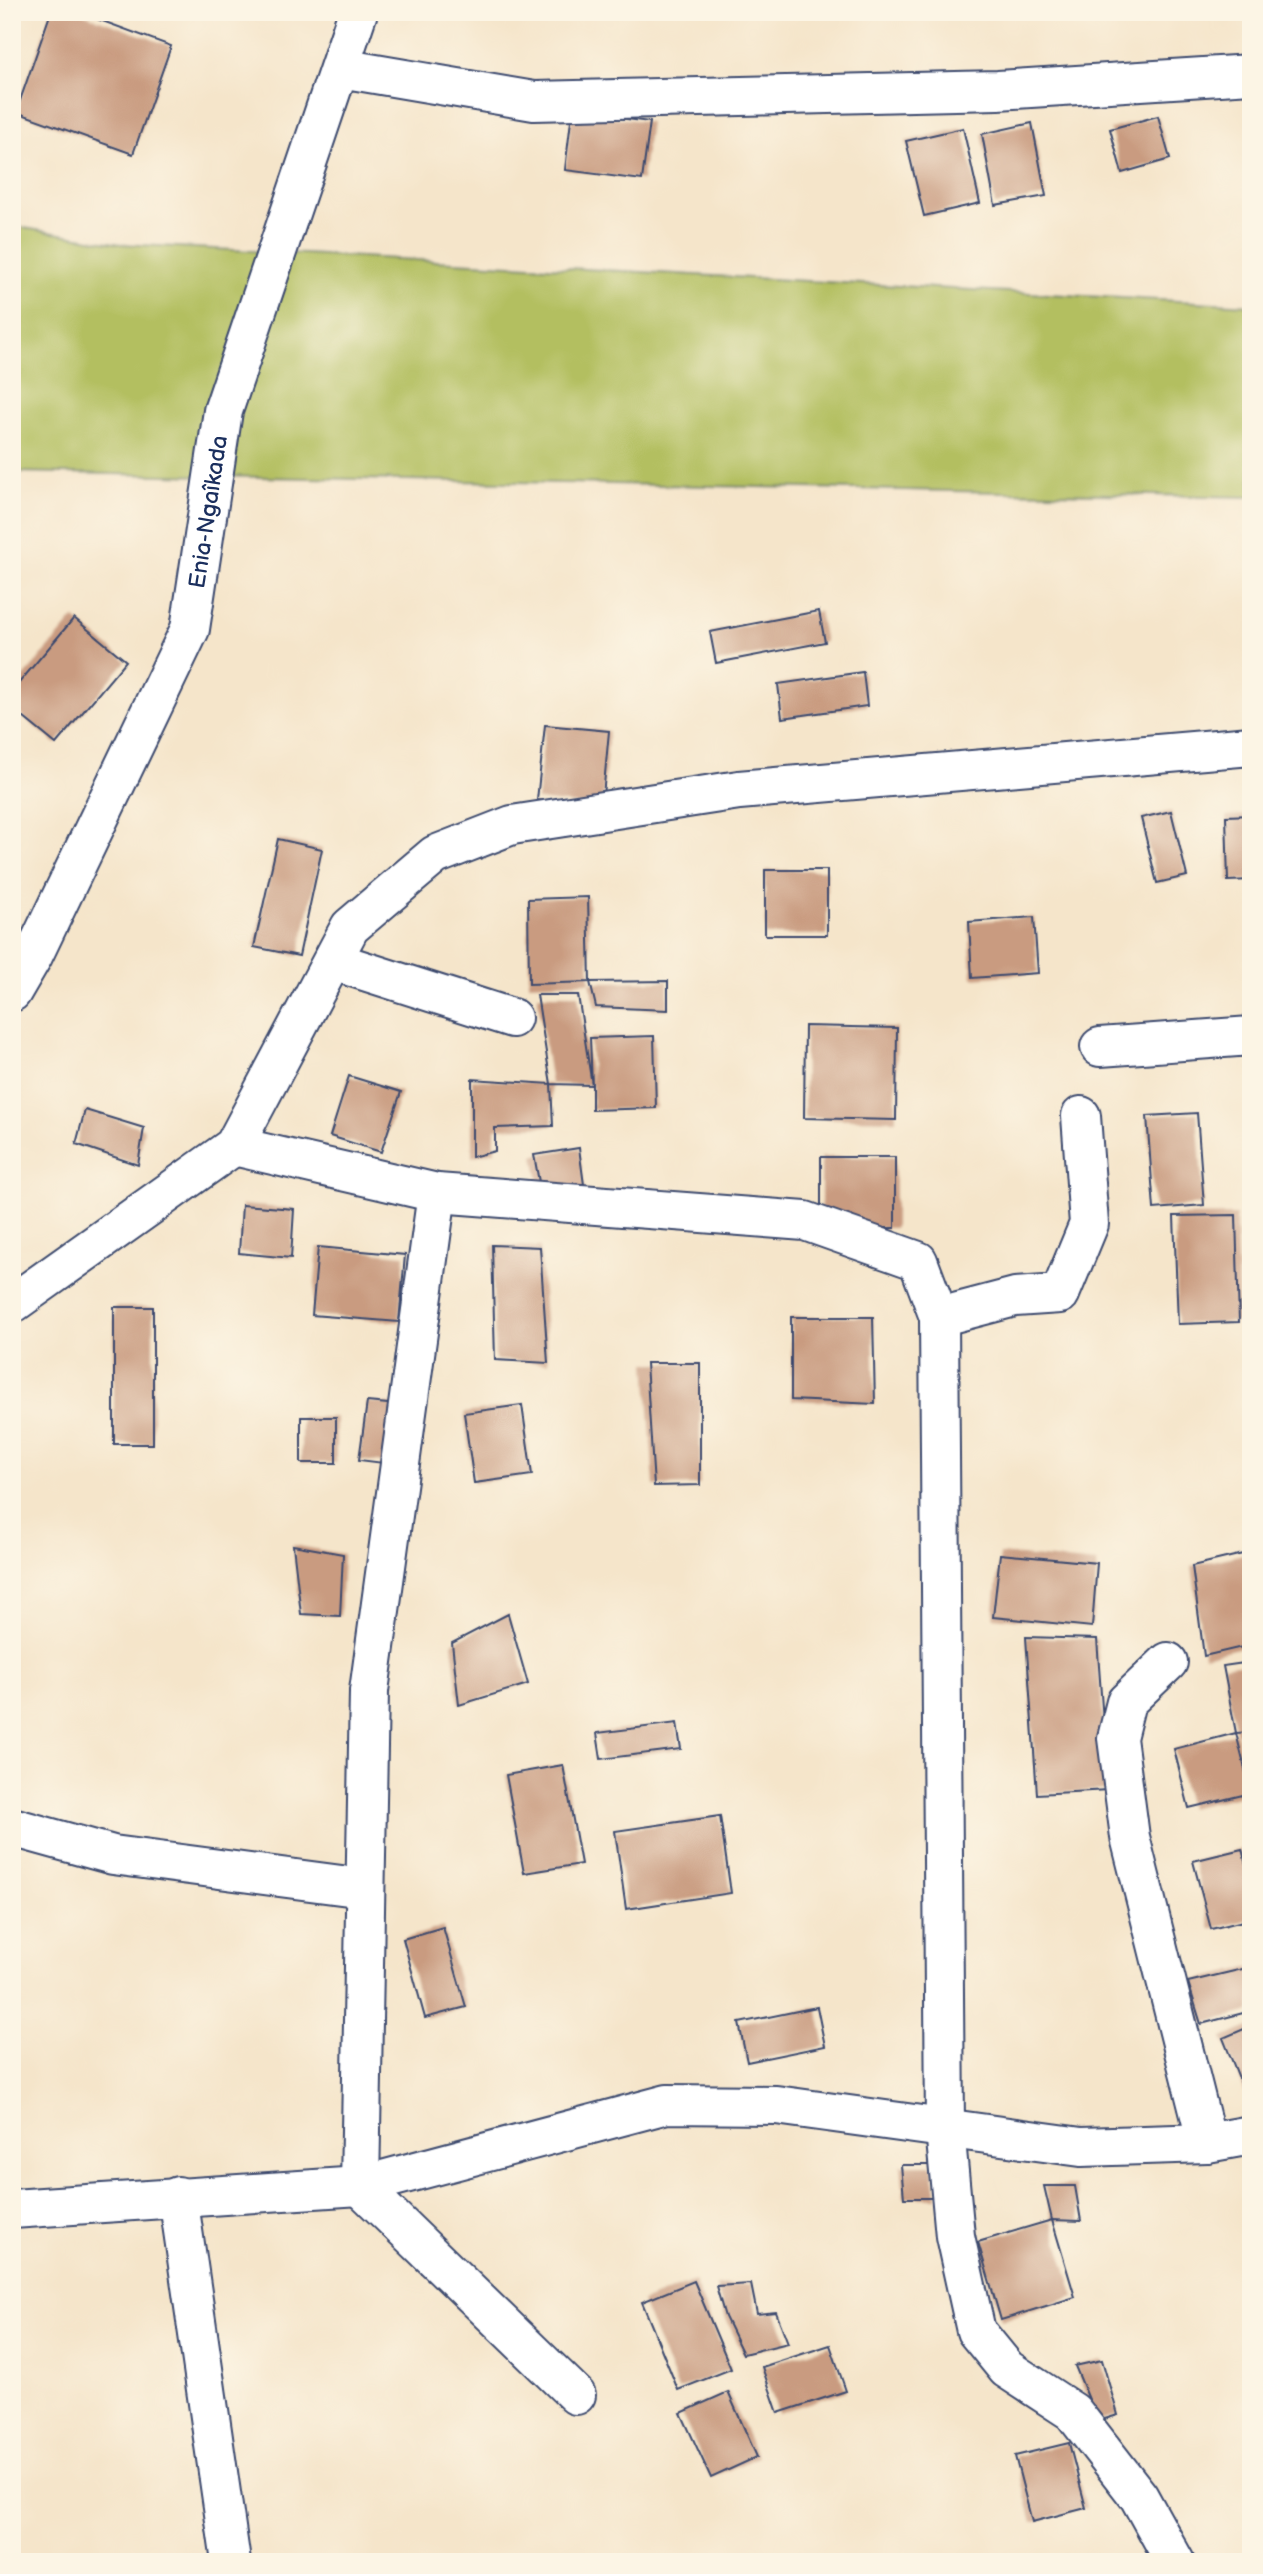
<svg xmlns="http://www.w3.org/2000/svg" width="1263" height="2574" font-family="'Balsamiq Sans',sans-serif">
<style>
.green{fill:#b3bf61;stroke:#677760;stroke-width:2}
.building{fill:#c99b80}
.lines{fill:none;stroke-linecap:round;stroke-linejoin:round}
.minor-casing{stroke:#3c4a6e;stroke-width:42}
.minor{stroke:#fff;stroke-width:38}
.labels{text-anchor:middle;stroke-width:7;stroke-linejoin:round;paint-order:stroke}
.street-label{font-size:23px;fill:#1b2f5e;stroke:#fcf5e5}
</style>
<rect width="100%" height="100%" fill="#fcf5e5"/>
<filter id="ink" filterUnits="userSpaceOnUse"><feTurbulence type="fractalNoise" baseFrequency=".0143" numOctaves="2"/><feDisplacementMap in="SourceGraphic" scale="14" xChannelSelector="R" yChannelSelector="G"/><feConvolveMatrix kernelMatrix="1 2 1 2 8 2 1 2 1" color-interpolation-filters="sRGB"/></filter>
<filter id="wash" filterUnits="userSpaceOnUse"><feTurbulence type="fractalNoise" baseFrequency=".00686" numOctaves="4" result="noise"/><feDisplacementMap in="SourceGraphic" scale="28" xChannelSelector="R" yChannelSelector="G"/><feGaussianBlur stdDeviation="1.57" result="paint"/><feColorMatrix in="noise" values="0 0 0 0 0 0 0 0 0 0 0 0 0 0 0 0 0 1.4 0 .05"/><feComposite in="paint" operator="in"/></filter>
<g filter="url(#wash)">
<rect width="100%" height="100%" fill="#f5e5ca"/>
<polygon class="green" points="12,226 121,244 1251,305 1251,497 12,472"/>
<g id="blocks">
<g class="building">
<polygon points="51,12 78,12 171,46 133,154 16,112"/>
<polygon points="572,112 650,122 642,180 565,170"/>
<polygon points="1158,116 1170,159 1122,173 1110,129"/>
<polygon points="1032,123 1046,196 995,205 982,134"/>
<polygon points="963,128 980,203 924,216 906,141"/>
<polygon points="819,611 825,642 716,663 710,632"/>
<polygon points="74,618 126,661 56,744 12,708 12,691"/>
<polygon points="863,672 867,706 782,718 778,684"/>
<polygon points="545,725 609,731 602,807 537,800"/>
<polygon points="1171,811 1187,876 1157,883 1141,818"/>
<polygon points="1251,815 1251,880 1228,881 1226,816"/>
<polygon points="278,839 322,849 299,956 254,947"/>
<rect x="765" y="870" width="62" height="65"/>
<polygon points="588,897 590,982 529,984 528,899"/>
<polygon points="1034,917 1038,973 972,978 969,922"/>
<polygon points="668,981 668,1010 596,1007 590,982"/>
<polygon points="537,995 578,995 592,1085 590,1038 654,1036 656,1108 592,1110 592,1085 551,1084 553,1126 495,1128 495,1151 472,1157 472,1079 551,1084"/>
<polygon points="805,1026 897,1028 896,1120 804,1118"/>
<polygon points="349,1076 401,1092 381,1152 330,1136"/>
<polygon points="85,1110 144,1128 138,1165 76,1144"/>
<polygon points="1197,1113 1204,1205 1154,1209 1147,1116"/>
<polygon points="579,1148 585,1192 542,1198 534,1155"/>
<rect x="821" y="1157" width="74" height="71"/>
<polygon points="242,1205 294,1209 291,1258 239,1253"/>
<polygon points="1236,1215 1239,1322 1178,1324 1174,1216"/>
<polygon points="492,1245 540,1247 548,1363 495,1360"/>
<polygon points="318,1247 405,1255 399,1322 312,1315"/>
<rect x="114" y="1307" width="39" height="137"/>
<polygon points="791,1317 873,1317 875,1404 791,1400"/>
<polygon points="646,1363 700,1363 700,1485 654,1486"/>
<polygon points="367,1402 398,1405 391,1464 359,1460"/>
<polygon points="522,1405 532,1475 474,1483 464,1413"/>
<rect x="301" y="1417" width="35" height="46"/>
<polygon points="293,1545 343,1554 340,1616 301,1614"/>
<polygon points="1247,1553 1251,1571 1251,1645 1204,1656 1192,1566"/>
<polygon points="1000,1554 1097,1563 1092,1627 993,1617"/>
<polygon points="508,1614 528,1684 459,1705 452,1643"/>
<polygon points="1026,1637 1097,1639 1108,1790 1037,1794"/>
<polygon points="1251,1662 1251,1732 1236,1733 1223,1666"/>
<polygon points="677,1723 681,1749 601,1759 597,1733"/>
<polygon points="1236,1733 1251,1793 1189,1808 1174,1749"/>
<polygon points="563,1765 581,1864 524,1873 506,1775"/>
<polygon points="720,1816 731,1893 626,1909 615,1831"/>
<polygon points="1242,1849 1251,1883 1251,1919 1211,1929 1193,1861"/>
<polygon points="443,1927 466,2007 425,2018 403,1939"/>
<polygon points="1251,1967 1251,2011 1201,2024 1188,1982"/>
<polygon points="817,2007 825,2046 747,2062 739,2023"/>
<polygon points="1251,2026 1251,2096 1247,2098 1223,2038"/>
<polygon points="901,2165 932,2165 937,2198 904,2198"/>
<polygon points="1044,2186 1075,2186 1081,2221 1052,2220 1075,2297 1001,2320 978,2242 1052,2220"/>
<polygon points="694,2281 731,2369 678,2390 642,2302"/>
<polygon points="751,2284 757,2314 776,2312 788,2343 743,2354 725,2317 716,2286"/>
<polygon points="830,2345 846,2391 778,2413 762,2367"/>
<polygon points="1102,2360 1118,2415 1098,2421 1075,2366"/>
<polygon points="728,2392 757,2457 711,2478 681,2413"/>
<polygon points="1069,2443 1086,2508 1032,2522 1015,2456"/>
</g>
</g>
</g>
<g filter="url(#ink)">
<use href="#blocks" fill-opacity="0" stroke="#3c4a6e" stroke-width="2"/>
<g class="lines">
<defs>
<g id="minor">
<polyline points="340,68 534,101 998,90 1251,74"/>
<polyline points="333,961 512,1018"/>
<path id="s1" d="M12,992L33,956L190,629L223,411L358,12"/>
<polyline points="1100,1047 1251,1036"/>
<polyline points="234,1146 437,1193 805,1221 918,1261 939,1317 945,2129 955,2236 976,2331 1007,2369 1073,2412 1139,2497 1175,2562"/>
<polyline points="437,1193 369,1691 360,2186 576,2395"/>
<polyline points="12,1304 234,1146 350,927 435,855 512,825 739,790 1251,746"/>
<polyline points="939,1317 1015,1297 1060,1294 1089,1224 1081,1116"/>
<polyline points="1168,1662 1126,1702 1117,1738 1130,1837 1207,2143"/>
<polyline points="12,1827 113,1855 364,1888"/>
<polyline points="178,2196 231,2562"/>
<polyline points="12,2209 360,2186 667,2104 776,2105 1081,2147 1207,2143 1251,2135"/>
</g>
</defs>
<use href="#minor" class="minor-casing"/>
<use href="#minor" class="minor"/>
</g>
</g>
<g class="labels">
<g class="street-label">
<text dy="8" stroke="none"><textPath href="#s1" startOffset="523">Enia-Ngaîkada</textPath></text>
</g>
</g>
<rect width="1263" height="2574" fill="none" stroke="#fcf5e5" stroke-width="42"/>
</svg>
